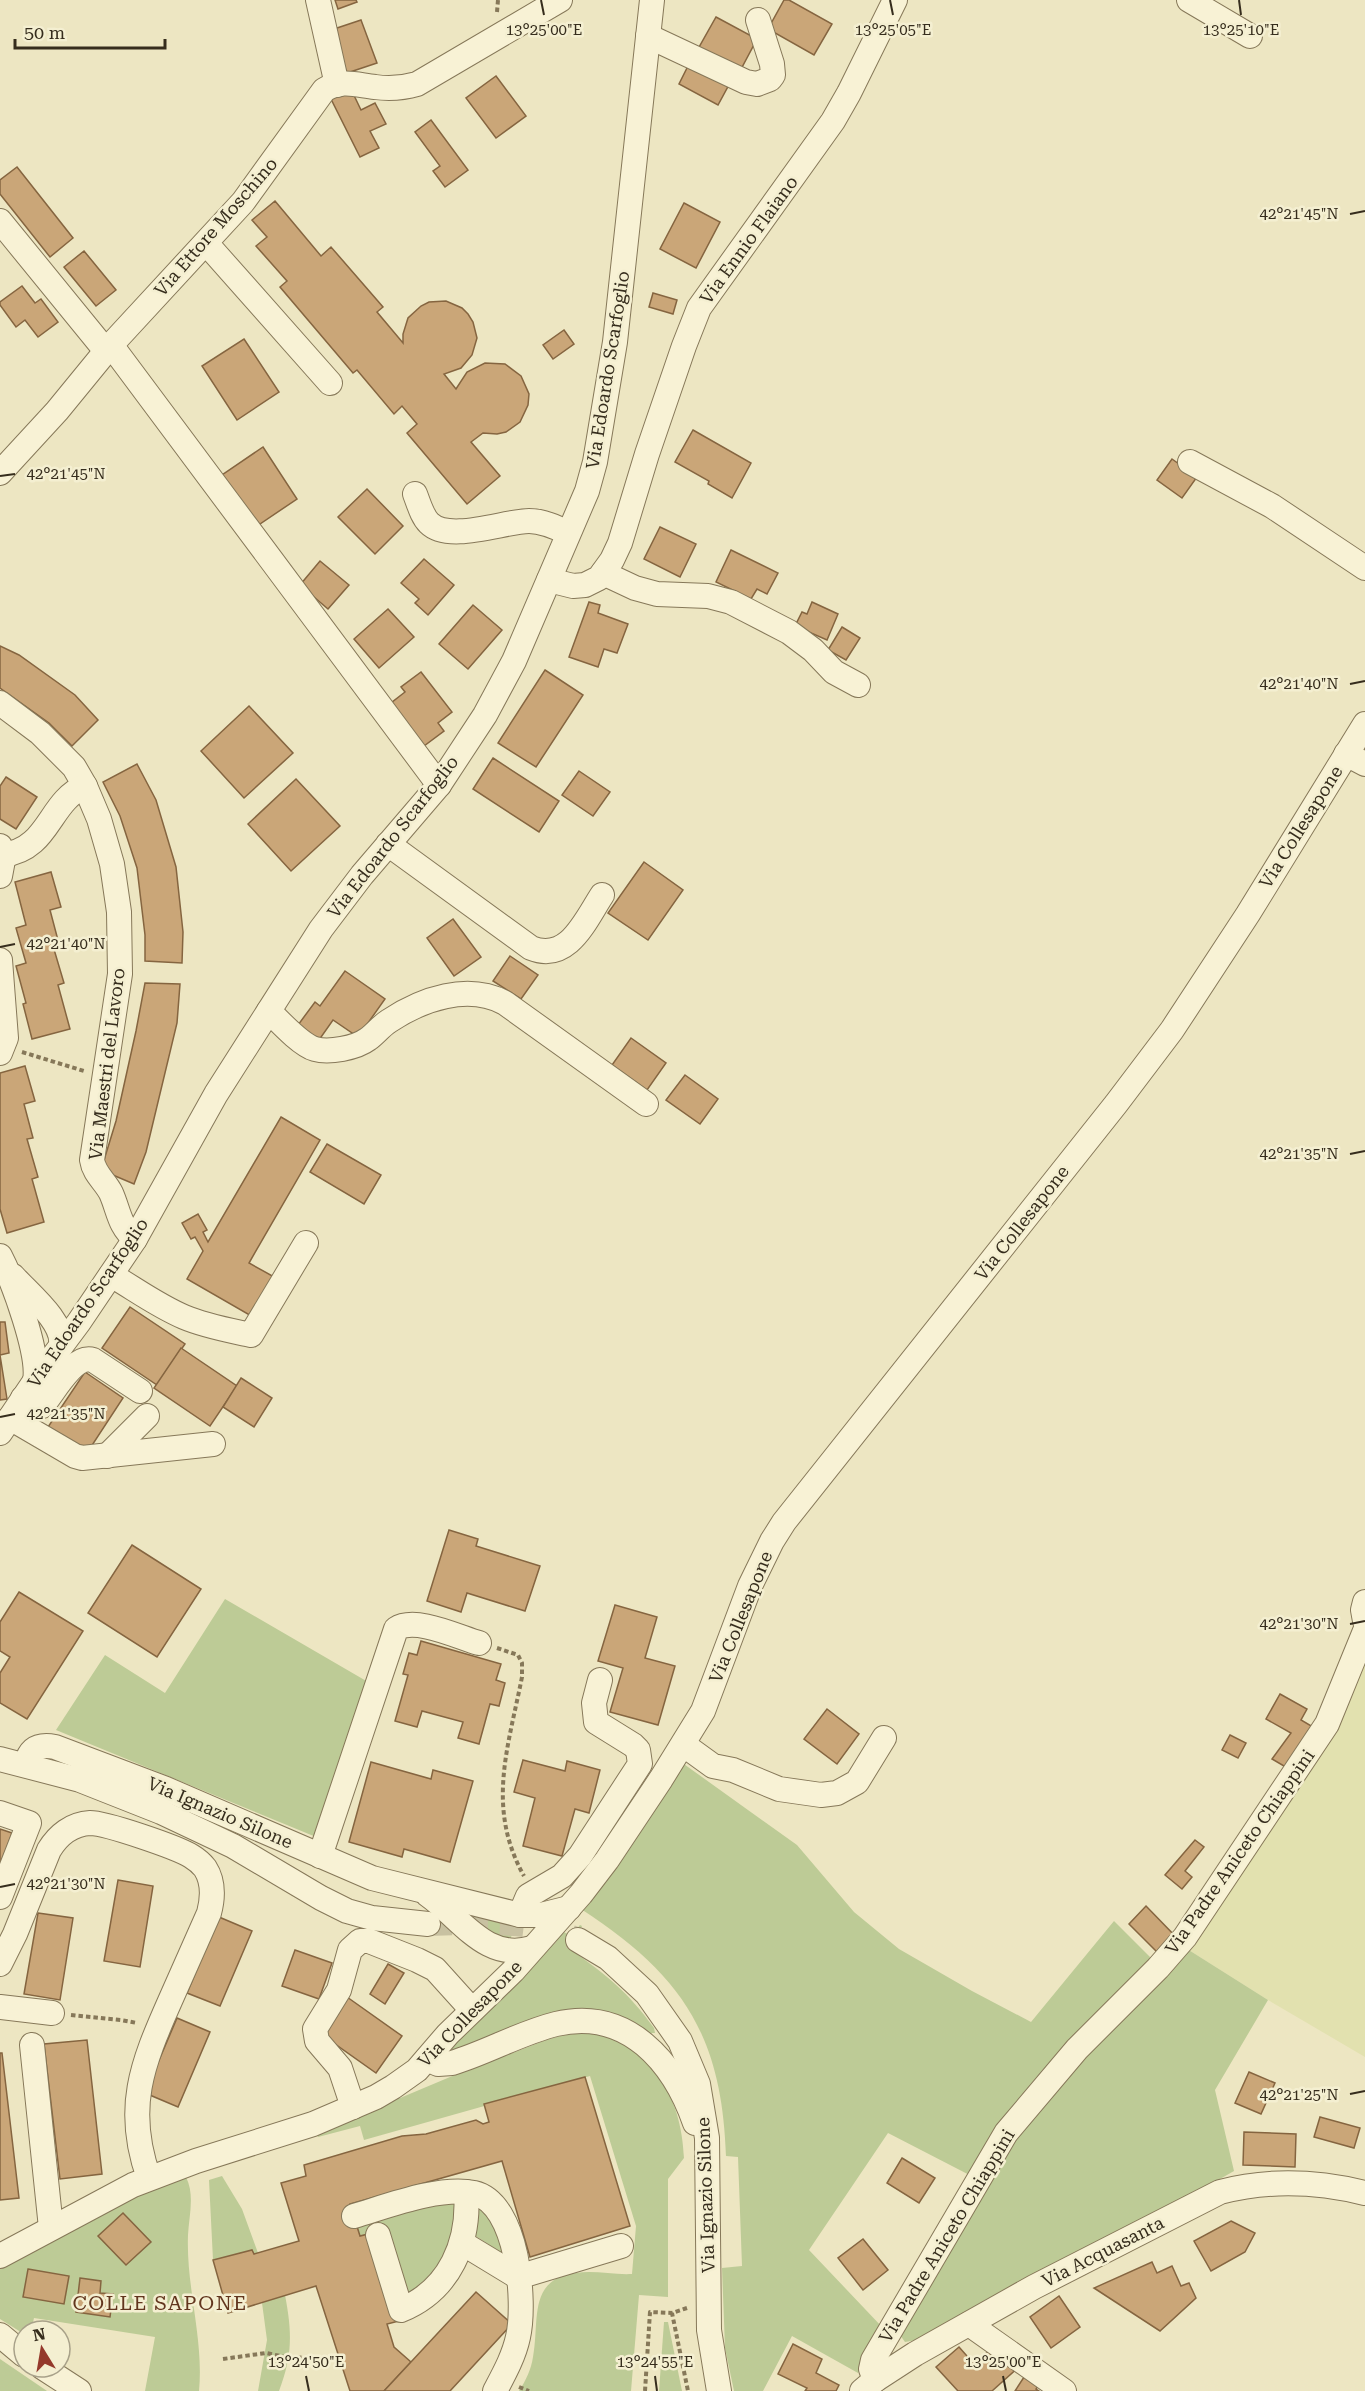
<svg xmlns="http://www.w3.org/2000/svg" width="1365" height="2391" font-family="'Roboto Serif',serif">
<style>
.farmland{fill:#e2e1af}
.green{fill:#bdcb96}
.building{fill:#caa678;stroke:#856540;stroke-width:1.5}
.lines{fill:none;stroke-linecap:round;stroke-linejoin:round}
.minor-tunnel{stroke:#c8c1a1;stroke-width:24;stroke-dasharray:24 12;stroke-linecap:butt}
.minor-casing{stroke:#867859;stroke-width:26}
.path{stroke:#867859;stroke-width:4;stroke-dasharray:4.5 3;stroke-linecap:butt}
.minor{stroke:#f8f2d5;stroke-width:24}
.ticks{fill:none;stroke:#362d1d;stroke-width:2}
.labels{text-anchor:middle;stroke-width:5;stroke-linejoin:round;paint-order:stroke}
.street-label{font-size:18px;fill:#362d1d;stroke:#f4efd1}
.neighbourhood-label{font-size:20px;letter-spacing:1.5px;fill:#62361e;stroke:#f4efd1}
.ticks-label{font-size:15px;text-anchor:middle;fill:#362d1d;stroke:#f4efd1;stroke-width:5;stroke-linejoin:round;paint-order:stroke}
</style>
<rect width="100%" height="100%" fill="#ede6c2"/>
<polygon class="farmland" points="1365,1647 1365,2057 1268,2000 1184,1947"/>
<g class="green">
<polygon points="225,1599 368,1682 316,1837 56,1730 105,1655 165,1693"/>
<path d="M681,1762L797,1845L854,1912L899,1949L972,1991L1031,2022L1114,1921L1163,1970L1184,1947L1268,2000L1215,2090L1234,2171L1120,2236L917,2340L905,2342L900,2335L983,2182L888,2133L809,2250L883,2328L858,2373L792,2336L763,2391H734L725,2348L722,2268L742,2266L738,2157L726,2156C722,2034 681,1974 581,1909Z"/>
<polygon points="458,1904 511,1921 513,1928 511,1938 506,1941 496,1942"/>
<path d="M580,1925L582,1926L571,1950C607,1975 628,1992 654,2028L655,2033H650L632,2022L578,2009L566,2010L555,2012L456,2051L451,2049L452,2041L562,1931L571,1936Z"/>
<path d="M581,2033C649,2036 682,2096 684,2158L668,2179V2297L639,2295L631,2391H519C526,2380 531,2370 533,2357C540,2321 527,2279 576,2273C594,2270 613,2275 632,2274L636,2226L590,2076L364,2140L360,2126L318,2137L317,2133L450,2077L546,2040L560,2036Z"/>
<polygon points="222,2176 242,2209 258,2253 254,2254 252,2250 213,2260 209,2180"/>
<path d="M186,2177C195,2195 189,2216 188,2235C186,2288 204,2339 199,2391H145L155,2337L34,2318L31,2331H24V2334L0,2319V2266L111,2204Z"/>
<polygon points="460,2200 452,2249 412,2298 360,2236 356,2223"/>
<polygon points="481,2204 499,2225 502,2253 471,2233"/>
<path d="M285,2295C292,2332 293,2355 279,2391H258L267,2340L262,2303Z"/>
<polygon points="664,2322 668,2322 682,2391 659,2391"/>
<polygon points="0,2359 47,2391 0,2391"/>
</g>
<g class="building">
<polygon points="335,0 356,0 357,2 338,9"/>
<polygon points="784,0 789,0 832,24 814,55 768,29"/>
<polygon points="716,17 757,39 740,71 698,49"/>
<polygon points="361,20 377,63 347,73 331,30"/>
<polygon points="691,60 731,81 718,105 679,84"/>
<polygon points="496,76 526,116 496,138 466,98"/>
<polygon points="350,87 361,110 375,103 386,124 370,131 379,148 360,157 330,97"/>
<polygon points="431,120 468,170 445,187 433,171 440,166 415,132"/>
<polygon points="17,167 73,238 50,257 0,194 0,180"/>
<polygon points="275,201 321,256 331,247 383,307 377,312 403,343 403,334 408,318 421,306 429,302 446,301 462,308 468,314 473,322 477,338 472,355 461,368 444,374 456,389 467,372 485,363 505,364 521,376 529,394 528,405 520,422 506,432 497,434 483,433 471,442 500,476 467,504 407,433 417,424 402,406 394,414 357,370 353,373 280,287 287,281 256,246 267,237 252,220"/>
<polygon points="684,203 720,222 696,268 660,249"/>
<polygon points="84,251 116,290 96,306 64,267"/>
<polygon points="22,286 35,303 41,299 58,322 38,337 25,320 16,327 0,305 0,302"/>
<polygon points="653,293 677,300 673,314 649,307"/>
<polygon points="564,330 574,344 553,359 543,345"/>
<polygon points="244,339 279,392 237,420 202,366"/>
<polygon points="693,430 751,463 732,498 708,484 709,481 675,462"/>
<polygon points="263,447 297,499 257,526 222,475"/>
<polygon points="1172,459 1197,477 1182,498 1157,480"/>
<polygon points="367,489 403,526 375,554 338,517"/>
<polygon points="660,527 696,544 680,577 644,559"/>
<polygon points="731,550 778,573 767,594 757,589 751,599 716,582"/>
<polygon points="424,559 454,585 428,615 415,603 419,599 401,583"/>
<polygon points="320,561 349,585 328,609 300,585"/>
<polygon points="589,602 600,605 598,613 628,624 617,653 604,649 598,667 569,657"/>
<polygon points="812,602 838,614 827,640 795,626 802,612 807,614"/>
<polygon points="473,605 502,630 468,669 439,644"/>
<polygon points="388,609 414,637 379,668 354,639"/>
<polygon points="842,627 860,638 846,660 828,650"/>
<polygon points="0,646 19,655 75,695 98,720 72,746 49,723 0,688"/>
<polygon points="545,670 583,695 536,767 498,743"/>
<polygon points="421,672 452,712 438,723 444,731 424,746 391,703 405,692 401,687"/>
<polygon points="249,706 293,753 244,798 201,751"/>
<polygon points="493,758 559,801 539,832 473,789"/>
<polygon points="137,764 156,800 176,867 183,932 182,963 145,961 145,935 137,868 120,816 103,782"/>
<polygon points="579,771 610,792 593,816 562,795"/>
<polygon points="6,777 37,797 16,829 0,819 0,786"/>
<polygon points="296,779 340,826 291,871 248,824"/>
<polygon points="644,862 683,890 648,940 608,913"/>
<polygon points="51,872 61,907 50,910 59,944 53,946 64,983 58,985 70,1029 32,1039 23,1004 26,1003 16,966 26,963 16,928 26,925 15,882"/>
<polygon points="453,919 481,957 454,976 427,938"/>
<polygon points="510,956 538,975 521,999 493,981"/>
<polygon points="345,971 385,999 358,1037 333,1020 319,1040 298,1025 315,1002 320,1006"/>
<polygon points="145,983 180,984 177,1023 146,1152 134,1184 101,1170 116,1121 136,1031"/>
<polygon points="631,1038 666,1063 647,1090 612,1065"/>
<polygon points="25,1066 35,1101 24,1104 33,1138 27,1139 38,1177 32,1179 44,1222 7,1233 0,1209 0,1073"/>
<polygon points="685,1075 718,1099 700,1124 666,1100"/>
<polygon points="281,1117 320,1140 249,1263 276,1278 253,1317 187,1279 203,1251 195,1237 191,1239 182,1223 198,1214 207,1230 203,1232 208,1242"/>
<polygon points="327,1144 381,1175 364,1204 310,1172"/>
<polygon points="130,1307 185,1344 157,1385 102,1348"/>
<polygon points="0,1322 5,1322 9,1353 0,1355 7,1399 0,1400"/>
<polygon points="181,1348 237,1386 210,1426 154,1388"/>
<polygon points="85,1372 123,1398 87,1453 48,1427"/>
<polygon points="241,1378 272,1398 254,1427 223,1407"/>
<polygon points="449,1530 478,1539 476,1546 540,1566 525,1611 467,1593 461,1612 427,1601"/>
<polygon points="132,1545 201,1589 157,1657 88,1613"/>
<polygon points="19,1592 83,1631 27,1719 0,1703 0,1673 10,1657 0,1651 0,1622"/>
<polygon points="615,1605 657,1617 645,1658 675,1666 658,1725 610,1712 623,1668 598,1661"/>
<polygon points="421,1641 501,1664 496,1680 505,1683 499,1706 490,1704 479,1744 458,1738 463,1722 422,1711 417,1727 395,1721 408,1675 403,1674 409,1653 417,1655"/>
<polygon points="1280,1694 1307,1709 1301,1720 1313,1727 1289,1769 1272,1759 1291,1733 1266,1719"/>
<polygon points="827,1709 859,1734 837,1764 804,1739"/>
<polygon points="1230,1735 1246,1743 1238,1758 1222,1750"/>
<polygon points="523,1760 565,1771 567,1761 600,1770 589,1813 575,1809 562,1856 523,1846 535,1798 514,1792"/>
<polygon points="371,1762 431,1779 433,1770 473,1781 450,1862 404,1849 402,1857 349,1842"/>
<polygon points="0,1829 12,1833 0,1867"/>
<polygon points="1195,1840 1204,1847 1185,1871 1192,1877 1182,1889 1165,1875"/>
<polygon points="118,1880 153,1886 140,1967 104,1961"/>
<polygon points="1146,1906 1178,1939 1161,1956 1129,1924"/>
<polygon points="38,1913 73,1918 60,2000 24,1994"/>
<polygon points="219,1917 252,1931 220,2006 187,1993"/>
<polygon points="295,1950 332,1963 319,1999 282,1986"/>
<polygon points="388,1964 404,1973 385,2004 370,1994"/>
<polygon points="347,1997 402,2036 376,2073 321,2034"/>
<polygon points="177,2018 210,2032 178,2107 145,2093"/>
<polygon points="87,2040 102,2174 60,2179 44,2044"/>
<polygon points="0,2053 2,2053 19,2198 0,2200"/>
<polygon points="1249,2072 1275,2083 1261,2114 1235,2103"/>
<polygon points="585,2077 630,2226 530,2257 502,2161 350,2204 360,2236 372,2233 399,2321 387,2324 394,2347 411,2362 384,2391 350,2391 316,2286 228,2313 213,2260 252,2250 254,2254 299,2241 281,2183 306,2176 304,2165 402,2136 426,2134 476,2120 483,2124 489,2122 484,2104"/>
<polygon points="1320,2117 1360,2128 1354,2148 1314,2137"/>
<polygon points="1244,2132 1296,2134 1295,2167 1243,2165"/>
<polygon points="902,2158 935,2178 919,2203 887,2183"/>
<polygon points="123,2213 151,2242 126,2265 98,2236"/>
<polygon points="1231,2221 1255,2233 1245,2252 1211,2271 1194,2241"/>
<polygon points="863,2239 888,2270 863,2290 838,2258"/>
<polygon points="1152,2262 1157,2273 1172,2266 1181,2286 1189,2283 1196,2298 1160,2331 1094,2288"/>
<polygon points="28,2269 69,2276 64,2304 23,2297"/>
<polygon points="80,2278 101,2281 100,2293 113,2294 110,2317 76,2312"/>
<polygon points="476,2292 512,2324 450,2391 384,2391"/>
<polygon points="1059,2296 1080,2327 1051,2348 1030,2317"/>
<polygon points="793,2344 822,2359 816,2373 839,2385 836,2391 805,2391 807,2388 778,2374"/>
<polygon points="959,2347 974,2364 993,2347 1020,2366 992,2391 958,2391 936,2367"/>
<polygon points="1026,2374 1040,2383 1036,2389 1039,2391 1015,2391"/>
</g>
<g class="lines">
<path class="minor-tunnel" d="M428,1924C478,1923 531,1918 578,1940"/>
<defs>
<g id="minor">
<polyline points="318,0 337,85"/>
<polyline points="1189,0 1250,36"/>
<polyline points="648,36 746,82 757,84 770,79 773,75 772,64 758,20"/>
<polyline points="0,221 106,351"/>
<polyline points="206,243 330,383"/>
<polyline points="111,345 439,785"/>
<polyline points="1190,462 1272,506 1365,568"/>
<path d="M0,473L57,411L111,345L243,202L324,90C342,79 356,85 375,87C389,89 403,88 417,84L560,0"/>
<path d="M415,494C419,504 422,516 429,523C449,543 505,521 529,521C543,521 556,527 568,533"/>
<polyline points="603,573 635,588 657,594 708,596 731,602 789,632 813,650 834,672 858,685"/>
<polyline points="549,580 573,586 585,585 599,578 612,560 620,543 647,454 684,346 699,308 833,121 849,93 895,0"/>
<path d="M0,703L40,733L74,767L85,786L99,819L112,864L119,912L120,974L92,1160C94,1174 105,1181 111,1193C119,1211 119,1226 135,1239"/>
<polyline points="1346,754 1365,764"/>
<path d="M388,844L531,948C568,963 585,921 602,895"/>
<polyline points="0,846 3,860 0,876"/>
<path d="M3,855C50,849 48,802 85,786"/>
<polyline points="0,960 6,1038 0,1053"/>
<path d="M269,1011C280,1022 301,1045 315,1049C329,1053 356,1048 368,1039C375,1034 381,1026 389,1021C422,999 468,983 505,1003L646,1104"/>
<path d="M0,1256C13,1281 40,1354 35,1381"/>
<path d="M111,1275C135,1289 158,1306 184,1317C205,1326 228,1330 251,1335L306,1243"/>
<path d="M13,1276C28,1293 65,1322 61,1346"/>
<path d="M23,1398L35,1406H42C54,1393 73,1354 93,1360L140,1391"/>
<polyline points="10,1418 75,1456 82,1458 213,1444"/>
<polyline points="0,1433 35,1381 79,1322 135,1239 216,1094 321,929 362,875 439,785 485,715 514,661 587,491 595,462 615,342 652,0"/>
<polyline points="107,1456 147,1416"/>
<polyline points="1365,1602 1363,1610 1365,1621"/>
<polyline points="684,1745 713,1766 733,1770 779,1789 821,1795 837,1793 857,1782 884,1738"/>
<polyline points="0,1759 80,1780 161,1812 233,1846 321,1898 347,1911 372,1918 428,1924"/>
<path d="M26,1764C30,1748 39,1744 55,1747L166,1789L372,1878L520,1915H541L569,1908"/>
<polyline points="0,1813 29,1823 0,1897"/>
<path d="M320,1856L396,1629C415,1616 458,1637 479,1643"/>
<path d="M428,1895C462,1919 486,1962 532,1948"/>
<polyline points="520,1915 528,1896 562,1876 580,1856 640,1764 638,1750 633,1745 596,1722 594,1703 600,1680"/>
<polyline points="578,1940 608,1958 647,1994 680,2041 698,2084 707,2138 709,2330 719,2391"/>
<path d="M0,1964L15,1934L49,1850C58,1835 72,1824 90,1823C106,1823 176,1847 191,1856C196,1859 201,1863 205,1868C214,1882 213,1898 209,1913C196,1942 183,1972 170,2001C142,2064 124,2109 149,2178"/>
<polyline points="0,2007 52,2013"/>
<polyline points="32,2045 51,2228"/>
<path d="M427,2059L438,2064L452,2063C488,2052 520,2033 556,2024C628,2007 674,2063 695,2123"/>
<polyline points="353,2107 340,2068 317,2041 315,2029 339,1990 350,1950 360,1941 369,1941 417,1960 435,1969 472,2010"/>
<path d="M354,2216C388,2206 439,2186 474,2193C518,2203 526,2302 518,2337C514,2356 504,2374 495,2391"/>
<path d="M378,2235L401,2310C450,2290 470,2242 466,2192"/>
<polyline points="462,2243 518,2277 621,2246"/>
<polyline points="0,2256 133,2185 196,2161 313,2124 376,2097 393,2087 417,2070 448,2034 513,1971 581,1894 607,1860 661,1779 703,1711 750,1586 772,1541 784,1522 1116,1104 1172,1030 1248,914 1365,724"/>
<polyline points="969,2324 1064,2391"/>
<polyline points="0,2335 24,2355"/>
<polyline points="42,2367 79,2391"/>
<polyline points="875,2380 871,2369 873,2360 1006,2133 1077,2049 1158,1968 1185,1937 1327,1724 1365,1631"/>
<path d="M862,2391L875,2380L915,2354L1034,2287L1220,2192C1269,2179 1316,2181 1365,2193"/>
</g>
</defs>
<use href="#minor" class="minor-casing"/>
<g class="path">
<polyline points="497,12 498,0"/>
<polyline points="22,1052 84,1071"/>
<path d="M497,1648L518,1655L522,1663V1677C508,1748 486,1808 524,1876"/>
<polyline points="71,2015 121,2020 137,2023"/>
<polyline points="687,2308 672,2313 688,2391"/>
<polyline points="223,2359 266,2353 290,2358 310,2357"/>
<polyline points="519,2387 529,2391"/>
<polyline points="645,2391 650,2312 672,2313"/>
</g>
<use href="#minor" class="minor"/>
</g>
<path class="ticks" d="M541,0L544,15M890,0L893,15M1239,0L1241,15M1350,214L1365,211M0,476L15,474M1350,684L1365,681M0,947L15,944M1350,1154L1365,1151M0,1417L15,1414M1350,1624L1365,1621M0,1887L15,1884M1350,2094L1365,2091M306,2376L309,2391M655,2376L657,2391M1003,2376L1006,2391"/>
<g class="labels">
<g class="street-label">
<text transform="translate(216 227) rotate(-49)" y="6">Via Ettore Moschino</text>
<text transform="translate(749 240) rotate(-54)" y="6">Via Ennio Flaiano</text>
<text transform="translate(608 370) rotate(-81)" y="6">Via Edoardo Scarfoglio</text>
<text transform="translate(1301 827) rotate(-58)" y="6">Via Collesapone</text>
<text transform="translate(393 837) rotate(-52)" y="6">Via Edoardo Scarfoglio</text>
<text transform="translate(107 1064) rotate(-83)" y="6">Via Maestri del Lavoro</text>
<text transform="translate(1022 1223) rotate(-52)" y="6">Via Collesapone</text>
<text transform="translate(88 1303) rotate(-56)" y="6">Via Edoardo Scarfoglio</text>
<text transform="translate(741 1617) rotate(-68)" y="6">Via Collesapone</text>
<text transform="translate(220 1813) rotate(23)" y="6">Via Ignazio Silone</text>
<text transform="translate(1240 1852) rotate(-55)" y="6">Via Padre Aniceto Chiappini</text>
<text transform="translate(470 2014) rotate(-46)" y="6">Via Collesapone</text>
<text transform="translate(706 2195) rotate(-92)" y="6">Via Ignazio Silone</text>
<text transform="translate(947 2236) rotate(-59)" y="6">Via Padre Aniceto Chiappini</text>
<text transform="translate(1103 2252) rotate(-27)" y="6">Via Acquasanta</text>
</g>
<g class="neighbourhood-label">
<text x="160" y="2310">COLLE SAPONE</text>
</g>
</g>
<g class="ticks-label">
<text x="544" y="35">13°25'00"E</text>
<text x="893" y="35">13°25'05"E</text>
<text x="1241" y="35">13°25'10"E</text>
<text x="1299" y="219">42°21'45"N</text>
<text x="66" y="479">42°21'45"N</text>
<text x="1299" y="689">42°21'40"N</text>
<text x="66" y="949">42°21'40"N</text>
<text x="1299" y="1159">42°21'35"N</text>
<text x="66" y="1419">42°21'35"N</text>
<text x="1299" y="1629">42°21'30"N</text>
<text x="66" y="1889">42°21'30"N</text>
<text x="1299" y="2100">42°21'25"N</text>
<text x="306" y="2367">13°24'50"E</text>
<text x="655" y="2367">13°24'55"E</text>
<text x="1003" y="2367">13°25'00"E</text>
</g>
<g transform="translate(42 2349) rotate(349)"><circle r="28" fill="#f4efd1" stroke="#a8a189" stroke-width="1.5"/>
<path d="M0-4.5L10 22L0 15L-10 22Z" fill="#94392b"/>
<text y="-9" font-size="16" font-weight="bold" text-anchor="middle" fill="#362d1d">N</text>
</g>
<path d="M15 39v9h150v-9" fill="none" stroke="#362d1d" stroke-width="3"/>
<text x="24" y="39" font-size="18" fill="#362d1d" stroke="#f4efd1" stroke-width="4.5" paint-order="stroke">50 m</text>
</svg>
